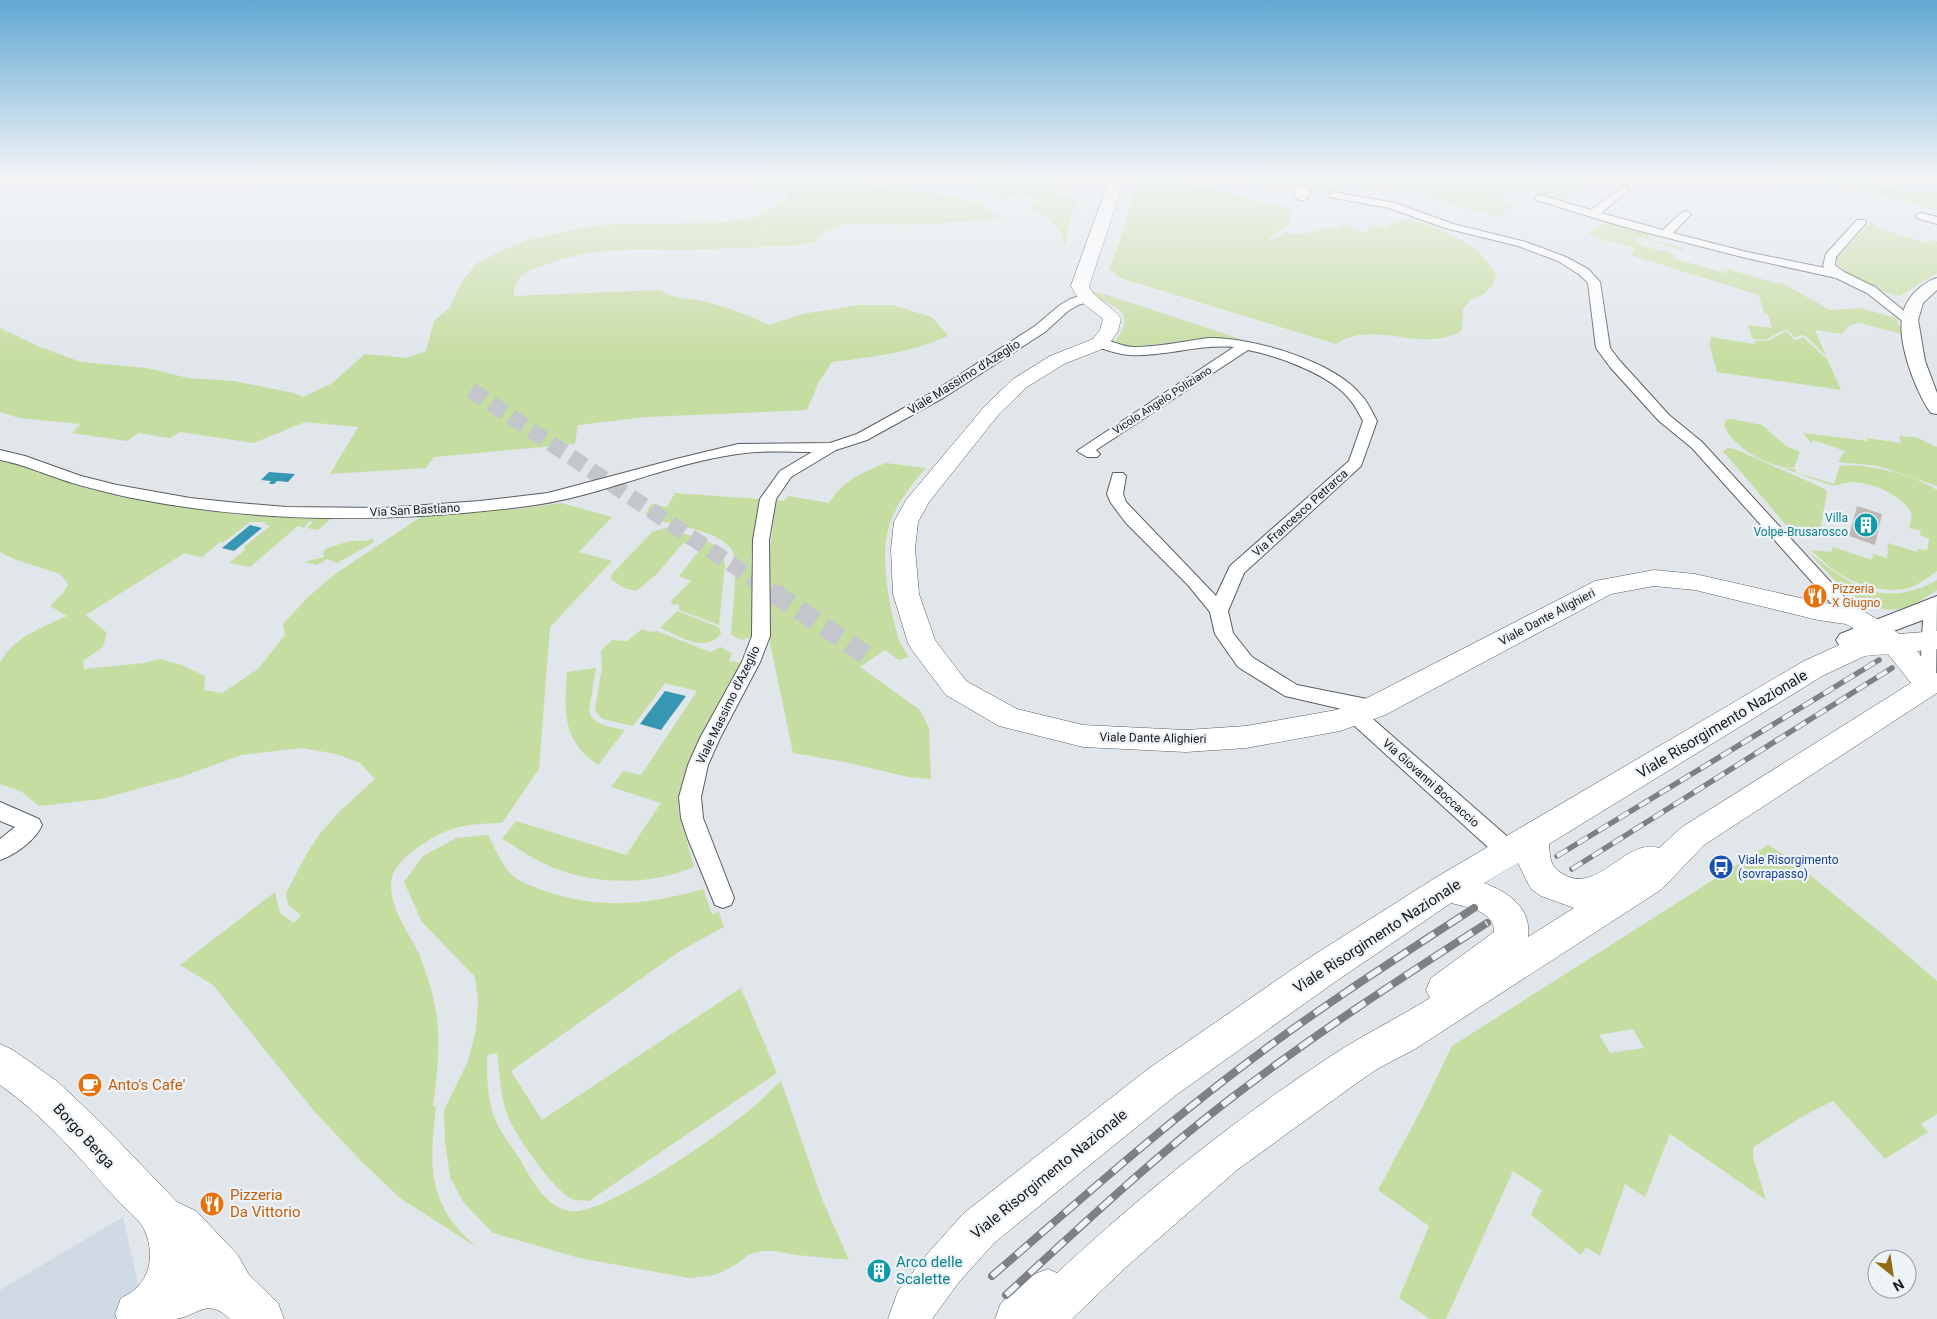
<svg xmlns="http://www.w3.org/2000/svg" width="1937" height="1319" font-family="Roboto,sans-serif">
<style>
.built{fill:#cfdae4}
.green{fill:#c6dda1;fill-rule:evenodd}
.water{fill:#3697b3}
.building{fill:#bfb8b6}
.lines{fill:none;stroke-linecap:round;stroke-linejoin:round}
.minor-tunnel-far1{stroke:#c3c7cc;stroke-width:16;stroke-dasharray:16 8;stroke-linecap:butt}
.minor-tunnel{stroke:#c3c7cc;stroke-width:20;stroke-dasharray:20 10;stroke-linecap:butt}
.pedestrian-casing{stroke:#5a5e62;stroke-width:17}
.minor-casing{stroke:#5a5e62;stroke-width:2}
.tertiary-casing{stroke:#5a5e62;stroke-width:2}
.secondary-casing{stroke:#5a5e62;stroke-width:1}
.pedestrian{stroke:#fff;stroke-width:15}
.minor{fill:#fff;fill-rule:evenodd}
.tertiary{fill:#fff;fill-rule:evenodd}
.secondary{fill:#fff;fill-rule:evenodd}
.rail-far1-casing{stroke:#7e8184;stroke-width:5.5}
.rail-casing{stroke:#7e8184;stroke-width:8}
.rail-far1{stroke:#eef3f8;stroke-width:4;stroke-dasharray:12;stroke-linecap:butt}
.rail{stroke:#eef3f8;stroke-width:5.5;stroke-dasharray:16;stroke-linecap:butt}
.labels{text-anchor:middle;stroke-width:4.5;stroke-linejoin:round;paint-order:stroke}
.far-street-label{font-size:11px;fill:#17191a;stroke:#eef3f8}
.street-label{font-size:12px;fill:#17191a;stroke:#eef3f8}
.culture-label{font-size:12px;fill:#0d838f;stroke:#eef3f8;text-anchor:end}
.food-label{font-size:12px;fill:#c56008;stroke:#eef3f8;text-anchor:start}
.transit-label{font-size:12px;fill:#164399;stroke:#eef3f8;text-anchor:start}
.near-street-label{font-size:15px;fill:#17191a;stroke:#eef3f8}
.near-food-label{font-size:15px;fill:#c56008;stroke:#eef3f8;text-anchor:start}
.near-culture-label{font-size:15px;fill:#0d838f;stroke:#eef3f8;text-anchor:start}
</style>
<rect width="100%" height="100%" fill="#e1e6eb"/>
<polygon class="built" points="123,1217 146,1319 0,1319 0,1290"/>
<g class="green">
<path d="M788,175H866L870,184L894,191L943,194L980,203L1001,219L909,225L845,223L824,232L815,242L792,246L683,250L635,249L595,252L562,259L528,271L520,277L514,289V296L660,290C673,299 688,298 702,301C725,307 748,314 769,325L802,314L859,305H892L932,317L948,336C911,353 872,357 832,362L819,382L807,410L647,417L578,425L575,444L434,457L426,468L330,474L358,427L305,422L254,443L180,432L170,438L139,433L127,441L72,433L80,424L19,418L0,412V328L40,347L81,362L147,368L188,378L234,381L294,393L303,397L331,384L365,354L407,358L426,351L434,321L449,308L462,282L476,264L502,250L528,240L583,228L614,224L713,223L756,218L787,197L788,192L749,188L758,182Z"/>
<path d="M972,175H1046L1069,185L1063,189L1043,183L1035,188L1076,201L1071,215L1065,247C1060,224 1048,217 1029,206L1040,201C1028,194 1020,193 1004,198L978,182Z"/>
<path d="M1139,175H1153L1286,207L1292,212L1289,217L1290,223L1282,230L1267,238L1272,240L1287,232C1307,239 1316,226 1336,229L1343,225L1363,233L1372,226L1385,228C1390,225 1395,221 1402,220C1416,217 1461,238 1473,247C1482,254 1489,265 1496,274L1493,285L1484,294L1472,299L1463,309L1462,330C1424,355 1373,318 1336,344L1124,279L1113,275L1116,274L1109,269L1120,240Z"/>
<path d="M1225,175H1599L1562,201L1516,188L1499,197L1503,203L1512,206L1497,216L1455,205L1403,186L1410,194L1356,183L1337,186L1333,194C1297,191 1258,190 1225,175Z"/>
<path d="M1780,175H1886L1872,183C1895,192 1913,194 1937,191V211C1885,195 1834,181 1780,175Z"/>
<path d="M1608,221L1650,232L1648,236L1653,240L1685,248L1682,251L1642,237L1634,239C1642,251 1666,247 1676,257V259L1725,273L1728,269L1779,284L1780,282L1830,310L1861,308L1896,318L1903,334L1859,323L1850,325L1842,334L1815,330L1826,356L1806,336L1800,335L1794,338C1787,321 1776,336 1766,339C1763,340 1757,339 1753,339L1748,325L1772,328L1768,314L1764,313L1759,295L1630,255L1635,249L1588,234Z"/>
<path d="M1871,222L1877,227L1925,243L1932,240L1937,241V273L1900,296C1884,293 1838,276 1836,258Z"/>
<path d="M1091,291L1107,295L1238,338L1201,339L1131,347L1117,344L1116,341C1139,305 1110,311 1091,291Z"/>
<path d="M1786,331C1794,336 1790,344 1803,337L1827,359L1841,390L1717,372L1710,347H1714L1709,346L1711,337L1755,344L1754,341L1770,340Z"/>
<path d="M1732,419L1762,425L1786,446L1800,452L1794,468C1789,467 1783,468 1779,466C1760,462 1729,443 1724,424L1726,420Z"/>
<polygon points="1803,433 1868,441 1867,438 1901,443 1899,436 1916,437 1937,447 1937,486 1878,466 1838,462 1845,451 1813,440 1811,443"/>
<polygon points="1728,448 1735,449 1825,489 1827,493 1819,535 1807,532 1792,532 1723,451"/>
<path d="M0,457L46,471L72,484L128,498L208,510L334,516L318,530L307,528L313,522L310,521L304,528L298,526L250,567L229,563L246,549L244,547L270,526L265,524L266,522H250L223,543L220,542L202,557L182,553L183,554L86,615L107,633L103,647L83,661L84,669L144,663L160,659L182,665L205,676L204,690L222,693L258,669L285,635L283,624L308,597L335,574L428,512L517,509L561,503L612,517L579,552L612,561L550,627L539,769L502,823C464,824 448,826 417,848C406,856 391,869 391,884C390,909 409,932 419,954C424,967 430,983 433,997C442,1032 438,1070 433,1106L436,1107C429,1167 427,1206 478,1248L400,1198L363,1163L314,1111L213,985L180,965L275,892L280,913L294,923L301,915L288,905L286,893L309,850L321,832L340,811L375,779L360,763L336,754L302,748L241,755L181,777L101,799L39,806L22,792L0,784V663C12,638 43,627 67,616L50,606L64,592L68,584L60,574L14,559L0,552Z"/>
<path d="M886,463L926,468C910,486 894,507 888,530C880,560 890,610 899,640C901,646 906,650 908,657L899,660L885,650L860,667L920,710L929,728L931,779L908,777L845,762L793,753L769,638L771,618L769,592V559L776,500L784,501L788,496L829,503C844,480 861,473 886,463Z"/>
<path d="M1851,465C1879,467 1913,475 1937,490V571C1930,576 1922,582 1914,586C1891,596 1855,585 1835,571C1827,565 1819,557 1811,550L1831,552L1833,547L1872,560L1873,554L1887,558L1888,543L1917,552L1918,549L1927,550L1929,539L1920,535L1921,531L1909,528L1912,514C1901,494 1875,484 1853,482C1845,482 1838,486 1830,485L1783,468L1796,469L1795,472L1834,484L1840,466Z"/>
<path d="M675,493L759,499L751,556L755,635L742,640L731,635C732,619 739,561 732,550C720,531 674,525 653,519L646,513L651,504L667,507Z"/>
<polygon points="664,528 702,539 716,546 723,555 725,565 719,625 679,610 679,605 672,604 671,601 691,581 679,576 698,552 697,547 683,543 657,574 636,591 624,588 612,580 611,575 652,532"/>
<path d="M371,539L374,540L373,543L337,563L327,559L317,565L304,562L324,557L323,553L325,549C332,547 339,544 346,542C353,540 363,542 371,539Z"/>
<path d="M1807,550C1849,586 1884,610 1937,580V590C1926,597 1912,607 1899,609C1862,615 1828,574 1807,550Z"/>
<path d="M677,611L719,627L721,634C704,654 680,636 660,628Z"/>
<path d="M642,629L651,632L657,631L710,652L721,647L732,653L729,661L742,663L685,780L678,808L694,867C644,888 582,885 535,859C524,853 513,845 502,839L516,821L626,855L661,803L611,787L623,771L641,775L697,691L665,683L633,726L602,719L595,710L602,667L601,651L612,640L627,641Z"/>
<path d="M596,668L589,711C593,726 612,727 625,730L598,765C562,740 564,712 567,672Z"/>
<path d="M488,835C494,847 500,861 509,872C516,881 534,887 545,891C602,910 646,905 703,889L712,914L719,912L724,927L680,951L511,1071L542,1120L741,988L777,1073L589,1201C583,1200 575,1201 570,1198C552,1188 514,1134 507,1114C500,1095 500,1073 497,1053L487,1055C487,1075 487,1101 495,1119C501,1134 513,1148 521,1161C532,1181 546,1207 570,1211C605,1217 726,1130 756,1105C764,1097 772,1089 781,1081L822,1199L849,1260L796,1255L775,1251H761L748,1255L737,1264L715,1275L689,1278L579,1258L493,1233L463,1202L450,1177L445,1142L444,1110L468,1061L476,1030L478,1001L475,977L422,922L404,882L423,856L456,838Z"/>
<path d="M1768,845L1788,857L1892,942L1937,981V1114L1921,1124L1928,1132L1885,1159L1833,1101L1803,1116L1755,1146L1753,1150V1157L1766,1200L1670,1134L1645,1197L1625,1184L1600,1256L1586,1247L1581,1255L1531,1215L1542,1190L1513,1171L1446,1319H1430L1399,1298L1429,1226L1378,1190L1421,1110L1452,1046ZM1633,1029L1644,1048L1610,1053L1599,1035Z"/>
</g>
<g class="water">
<polygon points="269,472 295,474 288,482 277,481 274,484 269,484 271,481 261,480"/>
<polygon points="250,525 262,528 234,551 222,548"/>
<polygon points="665,691 686,696 661,730 640,724"/>
</g>
<polygon class="building" points="1857,506 1882,514 1875,545 1849,536"/>
<g class="lines">
<polyline class="minor-tunnel-far1" points="471,390 776,594"/>
<polyline class="minor-tunnel" points="774,593 872,659"/>
<defs>
<polyline id="pedestrian" points="1302,193 1302,192"/>
<g id="minor">
<polygon points="1624,186 1628,187 1629,189 1628,191 1601,213 1663,230 1682,212 1686,211 1691,214 1673,233 1747,252 1825,268 1823,266 1826,254 1857,220 1865,220 1866,222 1865,224 1836,257 1835,265 1844,272 1875,287 1915,320 1909,324 1905,323 1867,293 1836,278 1746,258 1621,226 1536,200 1535,198 1540,195 1591,210"/>
<polygon points="1333,192 1395,203 1453,224 1526,242 1566,257 1588,269 1600,282 1610,348 1620,361 1669,415 1702,442 1858,612 1861,616 1858,620 1852,622 1846,620 1692,448 1659,421 1610,367 1596,348 1588,283 1580,275 1558,261 1518,246 1445,228 1389,208 1329,197 1328,195"/>
<polygon points="1921,213 1937,217 1937,224 1917,218 1916,216 1917,214"/>
<path d="M1087,294L1091,295L1093,298L1091,301L1078,305L1068,311L1045,332L943,398L867,440L836,450L791,477L776,499L769,540L770,636L760,662L720,738L708,765L701,797L703,818L734,898L731,905L723,908L715,905L688,839L681,818L679,797L688,765L700,738L742,662L752,636L753,540L760,499L780,471L812,452C788,452 761,450 737,454C666,464 599,497 528,506C395,523 259,524 127,497C106,492 84,487 63,480C42,473 22,464 0,460V450L25,456L81,476L117,485L190,498L238,503L286,507L383,508L480,501L548,493L676,459L738,444L830,443L857,434L933,392L1035,326L1060,305L1070,299Z"/>
<path d="M1209,338C1251,337 1334,361 1361,395C1368,402 1372,412 1377,421L1361,466L1244,573L1228,611L1233,633L1252,657L1297,685L1382,702L1385,707L1382,712L1375,714L1366,713L1517,845L1520,852L1517,859L1509,861L1501,859L1347,719L1344,714L1346,710L1285,696L1238,667L1215,634L1210,612L1188,585L1126,523L1111,503L1107,494L1113,473H1123L1126,476L1123,494L1126,502L1216,596L1230,566L1349,461L1363,421C1359,414 1356,407 1351,401C1332,375 1278,356 1248,350L1096,450L1100,454L1097,457H1087L1077,451L1234,347C1198,344 1164,357 1129,355C1118,354 1106,350 1095,346L1093,343L1095,340C1107,337 1121,347 1134,347C1159,347 1184,341 1209,338Z"/>
<path d="M0,802L39,819L42,825C36,840 15,855 0,860V839L15,827L0,821Z"/>
</g>
<g id="tertiary">
<path d="M1937,278V290L1923,303L1918,320L1925,361L1937,393V414L1931,413L1928,409C1914,386 1896,340 1903,313C1905,304 1911,296 1917,290C1923,285 1929,280 1937,278Z"/>
<polygon points="1937,596 1936,692 1927,695 1918,692 1915,686 1921,657 1923,620 1848,648 1840,646 1836,640 1840,634"/>
</g>
<g id="secondary">
<path d="M1111,175H1126L1089,286C1093,298 1113,306 1121,319L1118,331L1107,347L1064,364L1027,387L999,414L929,502L918,522L915,549L919,594L935,640L966,681L1017,709L1083,725L1186,730L1246,726L1336,710L1365,699L1595,581L1654,570L1695,574L1818,602L1852,607L1861,610L1884,623L1899,634L1937,631V649L1917,651L1934,674L1937,673V693L1704,845L1662,889L1415,1049L1377,1069L1354,1085L1237,1170L1125,1268L1072,1319H995L1001,1303L1032,1275L1048,1269L1057,1273C1142,1194 1231,1122 1328,1058C1361,1036 1396,1019 1430,998L1426,990L1431,978L1494,932C1495,911 1467,907 1451,903L1332,984L1176,1095L994,1243L959,1282L932,1319H888L898,1291L929,1252L964,1213L1148,1069L1306,960L1435,878L1804,661L1850,640L1867,637L1846,624L1818,620L1695,590L1654,586L1611,594L1385,715L1340,731L1246,748L1186,752L1083,747L999,726L946,695L912,650L908,643L893,594L891,549L894,522L906,500L985,406L1013,379L1050,356L1093,339L1100,330L1103,319L1079,300L1071,286ZM1888,654L1911,683L1682,827L1659,848C1626,837 1597,896 1563,874C1550,867 1550,858 1549,844L1824,675L1865,656ZM1518,863L1531,889L1541,896L1574,908L1528,937C1532,908 1508,892 1484,883Z"/>
<path d="M0,1044L13,1050L58,1082L99,1121L177,1202L196,1211L237,1254L249,1275L278,1303L284,1319H230C207,1297 199,1315 176,1319C158,1319 136,1319 117,1319L115,1314L121,1298C149,1286 156,1258 145,1231C141,1221 128,1211 120,1203C83,1162 46,1117 0,1085Z"/>
</g>
</defs>
<use href="#pedestrian" class="pedestrian-casing"/>
<use href="#minor" class="minor-casing"/>
<use href="#tertiary" class="tertiary-casing"/>
<use href="#secondary" class="secondary-casing"/>
<use href="#pedestrian" class="pedestrian"/>
<use href="#minor" class="minor"/>
<use href="#tertiary" class="tertiary"/>
<use href="#secondary" class="secondary"/>
<defs>
<g id="rail-far1">
<polyline points="1557,856 1879,660"/>
<polyline points="1572,869 1892,668"/>
</g>
<g id="rail">
<path d="M992,1276C1080,1200 1167,1122 1260,1053C1329,1001 1402,955 1474,908"/>
<path d="M1006,1295C1080,1227 1154,1157 1234,1096C1315,1034 1401,978 1487,923"/>
</g>
</defs>
<use href="#rail-far1" class="rail-far1-casing"/>
<use href="#rail" class="rail-casing"/>
<use href="#rail-far1" class="rail-far1"/>
<use href="#rail" class="rail"/>
</g>
<linearGradient id="sky" x2="0" y2="1"><stop stop-color="#61a8d3"/><stop offset="0.49" stop-color="#f2f4f6"/><stop offset="1" stop-color="#f2f4f6" stop-opacity="0"/></linearGradient>
<rect width="1937" height="360" fill="url(#sky)"/>
<defs>
<symbol id="building-disc" viewBox="-11 -11 22 22"><circle r="9.5" fill="#0f9aa8" stroke="#eef3f8"/><path d="M-4-6H4V6H1V3H-1V6H-4ZM-2.5-4.3h1.7v1.8h-1.7ZM.8-4.3h1.7v1.8H.8ZM-2.5-1h1.7V.8h-1.7ZM.8-1h1.7V.8H.8Z" fill="#fff"/></symbol>
<symbol id="restaurant-disc" viewBox="-11 -11 22 22"><circle r="9.5" fill="#e8710a" stroke="#eef3f8"/><path d="M-5-6h1v4h1v-4h1v4h1v-4h1v5L-1.5 .5V6h-2V.5L-5-1ZM5-6V6H3V1.5H1.5Q1.5-4 5-6Z" fill="#fff"/></symbol>
<symbol id="bus-disc" viewBox="-11 -11 22 22"><circle r="9.5" fill="#1a4fb4" stroke="#eef3f8"/><path d="M-5-6H5V4H4V6H2V4H-2V6H-4V4H-5ZM-3.5-4V0h7V-4ZM-3.5 1.2v1.5H-2V1.2ZM2 1.2v1.5H3.5V1.2Z" fill="#fff"/></symbol>
<symbol id="cafe-disc" viewBox="-11 -11 22 22"><circle r="9.5" fill="#e8710a" stroke="#eef3f8"/><path d="M-5.5-4.5H6V0H3Q3 3.5 0 3.5H-2.5Q-5.5 3.5-5.5 0ZM3-3.2v2h1.7v-2ZM-6 4.5H4V6H-6Z" fill="#fff"/></symbol>
</defs>
<g fill-rule="evenodd">
<use href="#building-disc" x="1852" y="511" width="28" height="28"/>
<use href="#restaurant-disc" x="1801" y="582" width="28" height="28"/>
<use href="#bus-disc" x="1707" y="853" width="28" height="28"/>
<use href="#cafe-disc" x="76" y="1071" width="28" height="28"/>
<use href="#restaurant-disc" x="198" y="1190" width="28" height="28"/>
<use href="#building-disc" x="865" y="1257" width="28" height="28"/>
</g>
<g class="labels">
<g class="far-street-label">
<text transform="translate(1162 400) rotate(-33)" y="4">Vicolo Angelo Poliziano</text>
</g>
<g class="street-label">
<text transform="translate(964 377) rotate(-32)" y="4">Viale Massimo d'Azeglio</text>
<text transform="translate(415 510) rotate(-3)" y="4">Via San Bastiano</text>
<text transform="translate(1300 513) rotate(-42)" y="4">Via Francesco Petrarca</text>
<text transform="translate(1547 617) rotate(-28)" y="4">Viale Dante Alighieri</text>
<text transform="translate(728 705) rotate(-64)" y="4">Viale Massimo d'Azeglio</text>
<text transform="translate(1153 738) rotate(1)" y="4">Viale Dante Alighieri</text>
<text transform="translate(1431 783) rotate(42)" y="4">Via Giovanni Boccaccio</text>
</g>
<g class="culture-label">
<text x="1848" y="522">Villa<tspan x="1848" dy="14">Volpe-Brusarosco</tspan></text>
</g>
<g class="food-label">
<text x="1832" y="593">Pizzeria<tspan x="1832" dy="14">X Giugno</tspan></text>
</g>
<g class="transit-label">
<text x="1738" y="864">Viale Risorgimento<tspan x="1738" dy="14">(sovrapasso)</tspan></text>
</g>
<g class="near-street-label">
<text transform="translate(1722 724) rotate(-31)" y="5">Viale Risorgimento Nazionale</text>
<text transform="translate(1377 936) rotate(-33)" y="5">Viale Risorgimento Nazionale</text>
<text transform="translate(84 1136) rotate(47)" y="5">Borgo Berga</text>
<text transform="translate(1049 1174) rotate(-39)" y="5">Viale Risorgimento Nazionale</text>
</g>
<g class="near-food-label">
<text x="108" y="1090">Anto's Cafe'</text>
<text x="230" y="1200">Pizzeria<tspan x="230" dy="17">Da Vittorio</tspan></text>
</g>
<g class="near-culture-label">
<text x="896" y="1267">Arco delle<tspan x="896" dy="17">Scalette</tspan></text>
</g>
</g>
<g transform="translate(1892 1274) rotate(150)"><circle r="24" fill="#eef3f8" stroke="#989c9f"/>
<path d="M0-4L9 19L0 12L-9 19Z" fill="#936b14"/>
<text y="-8" font-size="14" font-weight="bold" text-anchor="middle" fill="#17191a">N</text>
</g>
</svg>
